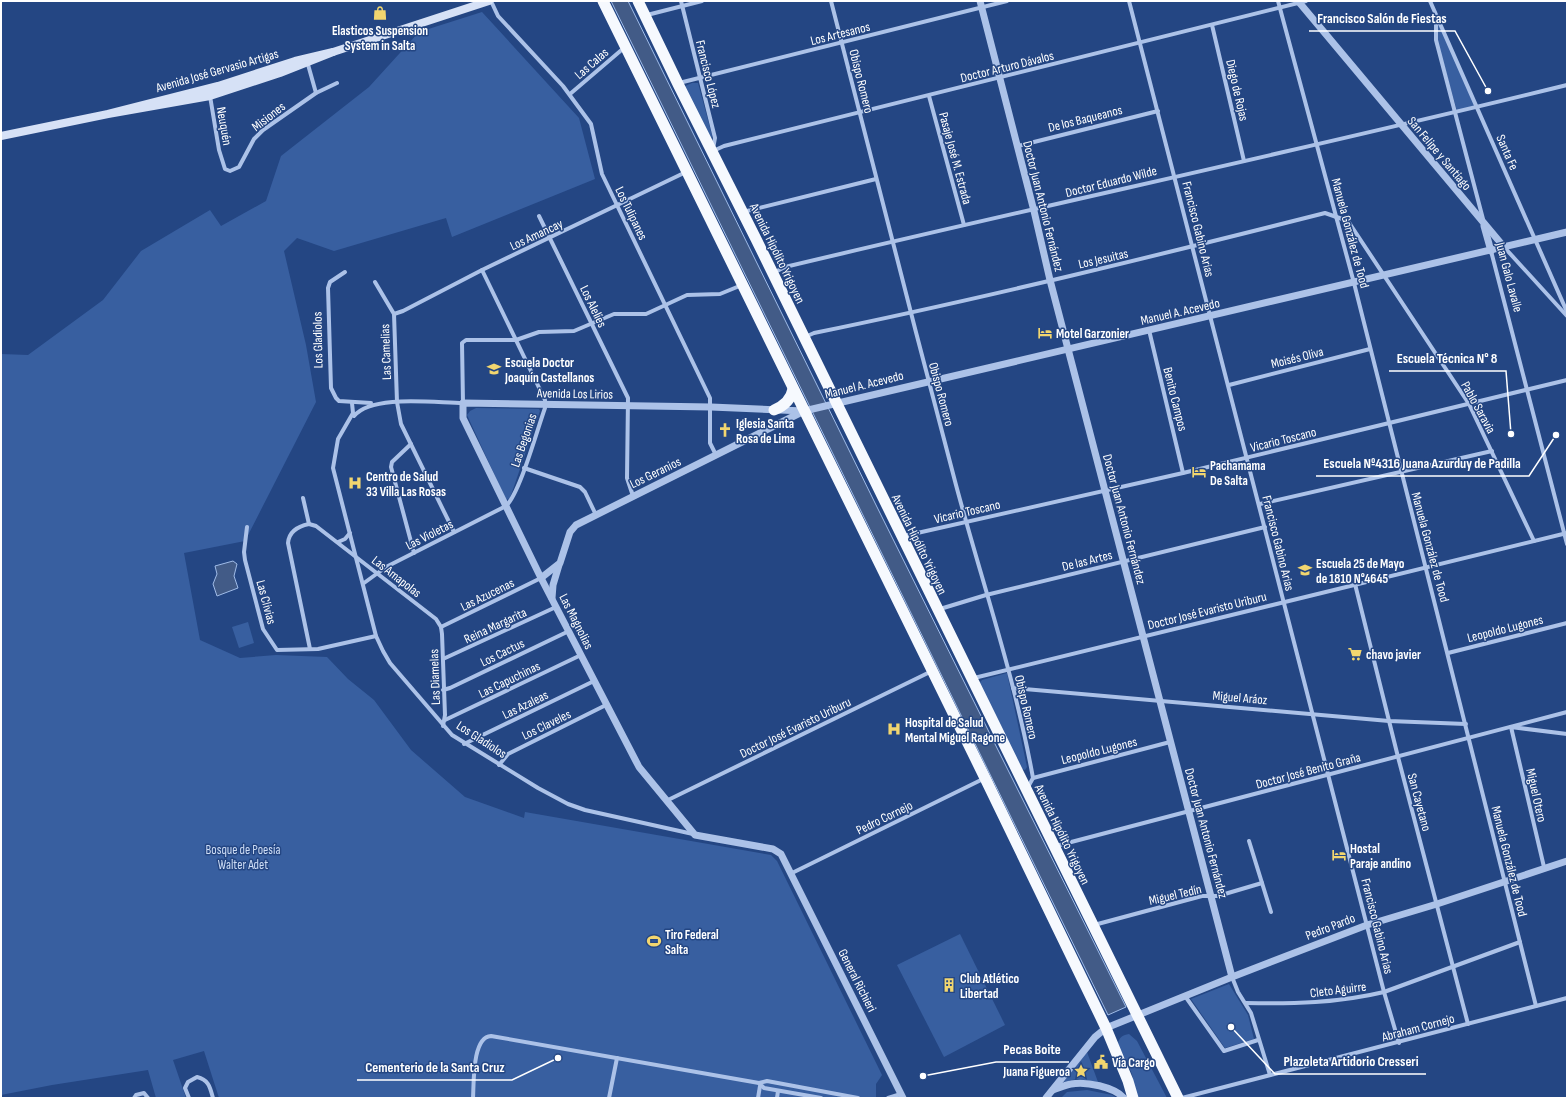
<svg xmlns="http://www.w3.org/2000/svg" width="1568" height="1099" font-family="'Sofia Sans Condensed',sans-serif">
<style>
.green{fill:#385fa0}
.water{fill:#425b87;stroke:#a0bce8}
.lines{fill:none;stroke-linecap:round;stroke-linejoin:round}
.minor{stroke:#acc2e8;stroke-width:4}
.tertiary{stroke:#acc2e8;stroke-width:7}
.secondary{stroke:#d6e1f6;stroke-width:8}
.trunk{stroke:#f6f9fe;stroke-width:11}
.labels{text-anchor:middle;stroke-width:3;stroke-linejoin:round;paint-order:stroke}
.poi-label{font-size:13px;font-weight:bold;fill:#fff;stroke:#244683;text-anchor:start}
.street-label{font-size:13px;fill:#fff;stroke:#244683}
.park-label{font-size:13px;fill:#cfdef6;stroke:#244683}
.leader{fill:none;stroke:#fff;stroke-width:1.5}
.callout-dot{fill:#fff;stroke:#244683;stroke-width:1.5}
.callout-label{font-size:14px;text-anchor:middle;font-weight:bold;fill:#fff;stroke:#244683;stroke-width:3;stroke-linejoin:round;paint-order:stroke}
</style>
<rect width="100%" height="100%" fill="#244683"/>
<g class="green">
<polygon points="482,12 579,118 595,179 452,237 446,218 334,251 297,238 284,251 306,345 316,402 245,541 184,553 200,640 240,658 276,655 327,657 348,679 374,700 411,750 465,797 524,818 525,812 771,855 777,861 882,1075 876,1084 876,1098 219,1098 204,1051 173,1060 186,1098 156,1098 148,1070 52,1085 1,1095 1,354 28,355 103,300 141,251 210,210 221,226 266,201 281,156 369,87 419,32"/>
<polygon points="1436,18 1476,107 1457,111 1437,40"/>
<polygon points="692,83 698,83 712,135 711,144 683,87"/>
<polygon points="476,408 539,409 540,411 510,498 506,500 467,415 470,411"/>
<polygon points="248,622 254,643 239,648 232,627"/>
<polygon points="1007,673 1027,767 1025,770 1022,769 978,685 982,680"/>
<polygon points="960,934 1005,1025 944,1057 897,965"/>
<polygon points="1229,984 1248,1015 1254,1039 1225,1048 1191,999"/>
<path d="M1129,1034L1137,1041L1167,1098H1136L1132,1074L1118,1044C1119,1037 1123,1035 1129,1034Z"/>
<polygon points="1087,1052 1098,1082 1077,1079 1063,1082"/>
<polygon points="1087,1090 1112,1095 1117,1098 1061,1098 1067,1092"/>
</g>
<g class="water">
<polygon points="611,1 628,1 877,507 1126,1007 1108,1015"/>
<polygon points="233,561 237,564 234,576 238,588 217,596 213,584 217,574 215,566"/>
</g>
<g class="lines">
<g class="minor">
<polyline points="491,1 498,16 563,86 591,124 602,174 710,398 710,443 716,455"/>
<polyline points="681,1 715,138 713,149"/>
<path d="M831,1C873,162 913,324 956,485C982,582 1015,678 1033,778L1028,787"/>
<polyline points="1129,1 1384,992 1399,1043"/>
<polyline points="1278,1 1354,283 1536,1006"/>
<polyline points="1430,1 1567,312"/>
<polyline points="647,15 702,1"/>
<polyline points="1436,18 1436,40 1483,219"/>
<polyline points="1212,25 1244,161"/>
<polyline points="307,61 316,93"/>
<polyline points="679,83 1007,1"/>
<polyline points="570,94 625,47"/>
<polyline points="210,96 219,150 225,169 230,171 239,167 254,139 263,130 316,93 337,83"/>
<polyline points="929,96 964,225"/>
<polyline points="1018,146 1158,111"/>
<polyline points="713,151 724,146 1306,1"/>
<polyline points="743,212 876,179"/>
<polyline points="539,216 628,398 627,478 633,496"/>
<polyline points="1504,247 1567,316"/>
<polyline points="1491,251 1567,544"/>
<polyline points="345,272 330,282 328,288 331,388 336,398 339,401 371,403"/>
<path d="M773,273L785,267C1045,205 1307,149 1567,85"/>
<polyline points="375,282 394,314 397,402 401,424 454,532"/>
<polyline points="394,314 403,311 482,270 686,172"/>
<polyline points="1149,330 1183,473"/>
<path d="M805,337L814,333C985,298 1155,256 1325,213L1348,221L1469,404L1534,541"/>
<polyline points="1229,385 1370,349"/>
<polyline points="352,403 353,413 338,439 333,468 376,636 383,651 390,663 452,735 538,788 568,804 585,810 693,834"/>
<path d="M354,416C372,394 436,403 463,403L462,343L466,340H516L539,332L574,331L614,314H646L687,295L720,294L742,285"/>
<polyline points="411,444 392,462 391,467 414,553"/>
<polyline points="524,468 580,487 585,492 596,515"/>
<polyline points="303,498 309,524"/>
<polyline points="1260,504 1492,451"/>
<polyline points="309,524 316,526 436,619 441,627 442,634 445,715 443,726"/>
<path d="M309,524C299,526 289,531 288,543L310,649"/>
<polyline points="247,527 244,552 245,560 263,629 277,650 318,649 376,636"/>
<polyline points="904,536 1183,473 1567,380"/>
<polyline points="338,542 345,539 350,533"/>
<path d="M364,583L386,567L506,506C520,493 537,430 545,408V400L482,270"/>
<polyline points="1355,584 1398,757 1468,1024"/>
<polyline points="940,609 986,595 1265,527"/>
<polyline points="441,627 541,578"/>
<polyline points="1448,653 1567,623"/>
<polyline points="443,659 556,607"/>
<polyline points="974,678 1567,533"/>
<polyline points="1013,688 1389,721 1466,724"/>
<polyline points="443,690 450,688 569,631"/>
<polyline points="445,720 581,655"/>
<polyline points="464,744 594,681"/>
<polyline points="499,765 508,754 606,705"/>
<polyline points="1033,778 1170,742"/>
<polyline points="666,801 932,671"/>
<polyline points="1249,841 1271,912"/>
<polyline points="1056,846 1567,712"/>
<polyline points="1544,867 1511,727 1567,734"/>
<polyline points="792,873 983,779"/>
<polyline points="1094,925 1202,896 1218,896 1262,883"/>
<polyline points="1232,977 1238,992 1251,1013 1270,1075"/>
<polyline points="1185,996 1224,1051 1258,1040"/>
<path d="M1246,1003C1293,1004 1338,1003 1384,992L1520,942"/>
<polyline points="134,1098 136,1095 144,1093 148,1098"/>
<path d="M189,1098L185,1088L188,1082L197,1077C209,1080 210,1087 213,1098"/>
<path d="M473,1098C474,1083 472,1037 491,1036L759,1083"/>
<polyline points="609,1098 617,1058"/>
<polyline points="758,1098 760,1086"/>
<polyline points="777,1098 778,1091"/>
<polyline points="821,1098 764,1088 759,1083 767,1081 858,1098"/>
<polyline points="888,1098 901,1094"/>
<polyline points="1182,1098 1567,998"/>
</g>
<g class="tertiary">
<polyline points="980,1 1034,211 1050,280 1232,977"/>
<polyline points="1298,1 1504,247"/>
<polyline points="1484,226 1491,251"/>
<polyline points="804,411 711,407 463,403 463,418 541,578 639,767 695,835 773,849 781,854 903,1098"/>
<polyline points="541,578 560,563 570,532 576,525 804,411 1567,232"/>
<polyline points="552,598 553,585 559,565"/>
<path d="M1053,1090C1059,1088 1065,1085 1071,1084C1086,1081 1114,1087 1124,1098"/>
<polyline points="1046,1098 1095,1037 1106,1028 1232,977 1367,925 1437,904 1567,861"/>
</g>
<g class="secondary">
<polyline points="333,52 489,1"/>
<polyline points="1,136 108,114 210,96 280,73 333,52 295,61 218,86 108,114"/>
</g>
<g class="trunk">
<polyline points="603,1 985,778 1106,1028 1128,1081 1133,1098"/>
<polyline points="638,1 678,84 756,239 1178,1098"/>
<path d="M774,410C784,406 791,400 793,389"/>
</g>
</g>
<defs>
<symbol id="shop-bare" viewBox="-9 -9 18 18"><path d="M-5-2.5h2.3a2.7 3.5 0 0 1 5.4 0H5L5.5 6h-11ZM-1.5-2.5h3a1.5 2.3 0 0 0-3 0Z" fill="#f2d66f" stroke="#244683" stroke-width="2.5" paint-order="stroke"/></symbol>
<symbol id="hotel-bare" viewBox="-9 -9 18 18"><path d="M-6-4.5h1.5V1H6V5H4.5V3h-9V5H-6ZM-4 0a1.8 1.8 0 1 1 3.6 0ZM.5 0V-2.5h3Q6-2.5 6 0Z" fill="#f2d66f" stroke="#244683" stroke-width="2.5" paint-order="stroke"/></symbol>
<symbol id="school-bare" viewBox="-9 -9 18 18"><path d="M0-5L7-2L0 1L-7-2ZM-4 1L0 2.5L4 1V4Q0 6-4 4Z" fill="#f2d66f" stroke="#244683" stroke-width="2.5" paint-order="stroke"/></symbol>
<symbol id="church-bare" viewBox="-9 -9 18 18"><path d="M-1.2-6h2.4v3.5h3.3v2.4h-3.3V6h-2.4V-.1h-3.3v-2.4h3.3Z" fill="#f2d66f" stroke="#244683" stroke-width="2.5" paint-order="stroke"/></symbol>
<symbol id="hospital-bare" viewBox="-9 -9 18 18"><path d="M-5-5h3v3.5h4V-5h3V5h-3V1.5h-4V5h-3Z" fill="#f2d66f" stroke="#244683" stroke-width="2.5" paint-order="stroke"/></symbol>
<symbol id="university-bare" viewBox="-9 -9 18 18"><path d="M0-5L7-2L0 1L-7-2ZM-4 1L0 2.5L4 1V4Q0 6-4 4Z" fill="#f2d66f" stroke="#244683" stroke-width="2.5" paint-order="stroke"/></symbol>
<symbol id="supermarket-bare" viewBox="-9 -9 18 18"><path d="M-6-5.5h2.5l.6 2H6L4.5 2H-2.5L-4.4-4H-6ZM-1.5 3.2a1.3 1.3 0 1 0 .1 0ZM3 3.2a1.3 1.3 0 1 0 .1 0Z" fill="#f2d66f" stroke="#244683" stroke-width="2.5" paint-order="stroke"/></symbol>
<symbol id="stadium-bare" viewBox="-9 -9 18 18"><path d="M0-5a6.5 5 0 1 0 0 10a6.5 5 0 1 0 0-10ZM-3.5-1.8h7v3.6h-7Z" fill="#f2d66f" stroke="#244683" stroke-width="2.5" paint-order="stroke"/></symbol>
<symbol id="building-bare" viewBox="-9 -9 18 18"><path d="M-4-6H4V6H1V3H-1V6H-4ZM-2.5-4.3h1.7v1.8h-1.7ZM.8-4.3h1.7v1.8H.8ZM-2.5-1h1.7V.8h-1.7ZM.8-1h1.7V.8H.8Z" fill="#f2d66f" stroke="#244683" stroke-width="2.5" paint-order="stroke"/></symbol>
<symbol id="civic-bare" viewBox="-9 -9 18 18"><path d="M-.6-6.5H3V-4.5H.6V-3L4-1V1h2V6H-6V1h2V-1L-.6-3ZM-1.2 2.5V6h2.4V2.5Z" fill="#f2d66f" stroke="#244683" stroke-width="2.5" paint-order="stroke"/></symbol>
<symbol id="sight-bare" viewBox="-9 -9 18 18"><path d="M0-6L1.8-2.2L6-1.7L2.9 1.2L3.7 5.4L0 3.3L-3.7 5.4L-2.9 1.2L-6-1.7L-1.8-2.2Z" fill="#f2d66f" stroke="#244683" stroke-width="2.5" paint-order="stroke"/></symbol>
</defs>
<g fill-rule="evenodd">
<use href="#shop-bare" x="370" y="3" width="20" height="20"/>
<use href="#hotel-bare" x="1035" y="323" width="20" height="20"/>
<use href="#school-bare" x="484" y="359" width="20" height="20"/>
<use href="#church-bare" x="715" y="420" width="20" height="20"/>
<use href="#hotel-bare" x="1189" y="462" width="20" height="20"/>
<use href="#hospital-bare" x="345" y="473" width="20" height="20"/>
<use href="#university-bare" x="1295" y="560" width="20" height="20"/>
<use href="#supermarket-bare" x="1345" y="644" width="20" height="20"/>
<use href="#hospital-bare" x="884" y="719" width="20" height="20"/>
<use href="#hotel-bare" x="1329" y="845" width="20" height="20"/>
<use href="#stadium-bare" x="644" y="931" width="20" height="20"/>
<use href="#building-bare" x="939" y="975" width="20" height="20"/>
<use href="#civic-bare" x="1091" y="1052" width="20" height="20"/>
<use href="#sight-bare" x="1071" y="1061" width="20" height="20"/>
</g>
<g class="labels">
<g class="poi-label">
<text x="380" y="35" text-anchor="middle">Elasticos Suspension<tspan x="380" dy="15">System in Salta</tspan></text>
<text x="1056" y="338">Motel Garzonier</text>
<text x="505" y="367">Escuela Doctor<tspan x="505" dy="15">Joaquín Castellanos</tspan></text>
<text x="736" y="428">Iglesia Santa<tspan x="736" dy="15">Rosa de Lima</tspan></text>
<text x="1210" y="470">Pachamama<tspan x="1210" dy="15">De Salta</tspan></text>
<text x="366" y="481">Centro de Salud<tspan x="366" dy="15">33 Villa Las Rosas</tspan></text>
<text x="1316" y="568">Escuela 25 de Mayo<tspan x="1316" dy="15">de 1810 N°4645</tspan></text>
<text x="1366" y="659">chavo javier</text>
<text x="905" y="727">Hospital de Salud<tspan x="905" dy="15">Mental Miguel Ragone</tspan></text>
<text x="1350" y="853">Hostal<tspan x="1350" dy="15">Paraje andino</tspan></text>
<text x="665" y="939">Tiro Federal<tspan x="665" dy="15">Salta</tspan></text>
<text x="960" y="983">Club Atlético<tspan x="960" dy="15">Libertad</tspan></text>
<text x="1112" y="1067">Vía Cargo</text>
<text x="1070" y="1076" text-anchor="end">Juana Figueroa</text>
</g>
<g class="street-label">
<text transform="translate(840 33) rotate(-14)" y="5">Los Artesanos</text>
<text transform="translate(591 63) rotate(-41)" y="5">Las Calas</text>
<text transform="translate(1007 66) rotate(-14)" y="5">Doctor Arturo Dávalos</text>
<text transform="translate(217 70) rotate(-16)" y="5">Avenida José Gervasio Artigas</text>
<text transform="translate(709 74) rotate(76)" y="5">Francisco López</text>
<text transform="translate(862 81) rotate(76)" y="5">Obispo Romero</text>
<text transform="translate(1238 90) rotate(77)" y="5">Diego de Rojas</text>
<text transform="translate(268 116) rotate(-38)" y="5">Misiones</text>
<text transform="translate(1085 118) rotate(-14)" y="5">De los Baqueanos</text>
<text transform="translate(225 126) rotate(80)" y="5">Neuquén</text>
<text transform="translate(1508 152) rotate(66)" y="5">Santa Fe</text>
<text transform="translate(1440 153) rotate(50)" y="5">San Felipe y Santiago</text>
<text transform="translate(956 158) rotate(75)" y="5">Pasaje José M. Estrada</text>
<text transform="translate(1111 181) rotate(-14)" y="5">Doctor Eduardo Wilde</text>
<text transform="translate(1044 206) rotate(76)" y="5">Doctor Juan Antonio Fernández</text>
<text transform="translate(632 213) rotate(64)" y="5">Los Tulipanes</text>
<text transform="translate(1199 229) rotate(76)" y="5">Francisco Gabino Arias</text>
<text transform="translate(1351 233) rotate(75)" y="5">Manuela González de Tood</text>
<text transform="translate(536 234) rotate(-25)" y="5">Los Amancay</text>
<text transform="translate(778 253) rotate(64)" y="5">Avenida Hipólito Yrigoyen</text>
<text transform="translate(1103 258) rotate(-13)" y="5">Los Jesuitas</text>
<text transform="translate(1510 277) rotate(75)" y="5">Juan Galo Lavalle</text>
<text transform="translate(594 306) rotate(64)" y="5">Los Alelíes</text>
<text transform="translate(1180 311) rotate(-13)" y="5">Manuel A. Acevedo</text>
<text transform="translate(317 340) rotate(-91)" y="5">Los Gladiolos</text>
<text transform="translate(385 352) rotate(-92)" y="5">Las Camelias</text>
<text transform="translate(1297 357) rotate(-14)" y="5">Moisés Oliva</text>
<text transform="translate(864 384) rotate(-14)" y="5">Manuel A. Acevedo</text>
<text transform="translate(575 393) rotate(1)" y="5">Avenida Los Lirios</text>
<text transform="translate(942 394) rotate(75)" y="5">Obispo Romero</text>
<text transform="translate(1176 399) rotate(76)" y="5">Benito Campos</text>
<text transform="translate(1479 407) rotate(61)" y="5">Pablo Saravia</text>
<text transform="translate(1283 439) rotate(-14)" y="5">Vicario Toscano</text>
<text transform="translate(523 440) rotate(-71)" y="5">Las Begonias</text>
<text transform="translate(655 472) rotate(-26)" y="5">Los Geranios</text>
<text transform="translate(967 511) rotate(-13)" y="5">Vicario Toscano</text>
<text transform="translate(1125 519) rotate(75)" y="5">Doctor Juan Antonio Fernández</text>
<text transform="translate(429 534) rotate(-27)" y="5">Las Violetas</text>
<text transform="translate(1279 543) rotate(76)" y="5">Francisco Gabino Arias</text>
<text transform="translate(920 544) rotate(64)" y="5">Avenida Hipólito Yrigoyen</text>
<text transform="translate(1431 547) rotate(75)" y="5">Manuela González de Tood</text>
<text transform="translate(1087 560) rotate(-14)" y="5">De las Artes</text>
<text transform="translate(397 576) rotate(38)" y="5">Las Amapolas</text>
<text transform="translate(487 594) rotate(-26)" y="5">Las Azucenas</text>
<text transform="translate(267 602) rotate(75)" y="5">Las Clivias</text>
<text transform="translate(1207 610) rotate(-14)" y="5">Doctor José Evaristo Uriburu</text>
<text transform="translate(577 621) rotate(63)" y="5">Las Magnolias</text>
<text transform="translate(495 625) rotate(-25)" y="5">Reina Margarita</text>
<text transform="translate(1505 628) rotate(-14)" y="5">Leopoldo Lugones</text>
<text transform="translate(502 652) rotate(-26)" y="5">Los Cactus</text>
<text transform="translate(434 677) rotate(-92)" y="5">Las Diamelas</text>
<text transform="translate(509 679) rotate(-26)" y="5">Las Capuchinas</text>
<text transform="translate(1240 697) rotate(5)" y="5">Miguel Aráoz</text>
<text transform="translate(525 704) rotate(-26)" y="5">Las Azaleas</text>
<text transform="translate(1027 707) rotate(77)" y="5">Obispo Romero</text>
<text transform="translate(546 724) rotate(-26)" y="5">Los Claveles</text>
<text transform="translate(795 727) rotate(-26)" y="5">Doctor José Evaristo Uriburu</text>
<text transform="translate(482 739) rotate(33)" y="5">Los Gladiolos</text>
<text transform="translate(1099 750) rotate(-14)" y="5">Leopoldo Lugones</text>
<text transform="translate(1308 770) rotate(-15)" y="5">Doctor José Benito Graña</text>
<text transform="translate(1537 795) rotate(77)" y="5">Miguel Otero</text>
<text transform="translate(1420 802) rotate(75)" y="5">San Cayetano</text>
<text transform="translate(884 817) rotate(-26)" y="5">Pedro Cornejo</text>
<text transform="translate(1207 833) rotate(75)" y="5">Doctor Juan Antonio Fernández</text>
<text transform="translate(1063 834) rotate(64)" y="5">Avenida Hipólito Yrigoyen</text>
<text transform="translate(1510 861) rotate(76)" y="5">Manuela González de Tood</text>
<text transform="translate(1175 894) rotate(-13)" y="5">Miguel Tedín</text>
<text transform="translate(1330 926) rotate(-21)" y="5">Pedro Pardo</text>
<text transform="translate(1378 926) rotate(76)" y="5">Francisco Gabino Arias</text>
<text transform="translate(858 980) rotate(63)" y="5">General Richieri</text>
<text transform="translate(1338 989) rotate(-7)" y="5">Cleto Aguirre</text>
<text transform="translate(1418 1027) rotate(-15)" y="5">Abraham Cornejo</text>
</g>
<g class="park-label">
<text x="243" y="854">Bosque de Poesía<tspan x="243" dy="15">Walter Adet</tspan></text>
</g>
</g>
<path class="leader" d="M1488 91L1455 31H1309M1511 434L1506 371H1389M1556 435L1529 476H1316M923 1076L996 1062H1069M1231 1027L1275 1074H1426M558 1058L512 1080H357"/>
<g class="callout-dot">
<circle cx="1488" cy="91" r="4"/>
<circle cx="1511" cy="434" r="4"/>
<circle cx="1556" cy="435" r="4"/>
<circle cx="923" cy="1076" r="4"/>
<circle cx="1231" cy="1027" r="4"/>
<circle cx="558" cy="1058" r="4"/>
</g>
<g class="callout-label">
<text x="1382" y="23">Francisco Salón de Fiestas</text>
<text x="1447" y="363">Escuela Técnica N° 8</text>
<text x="1422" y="468">Escuela Nº4316 Juana Azurduy de Padilla</text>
<text x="1032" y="1054">Pecas Boite</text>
<text x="1351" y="1066">Plazoleta Artidorio Cresseri</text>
<text x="435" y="1072">Cementerio de la Santa Cruz</text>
</g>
<rect width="1568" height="1099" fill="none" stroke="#ffffff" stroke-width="4"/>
</svg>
